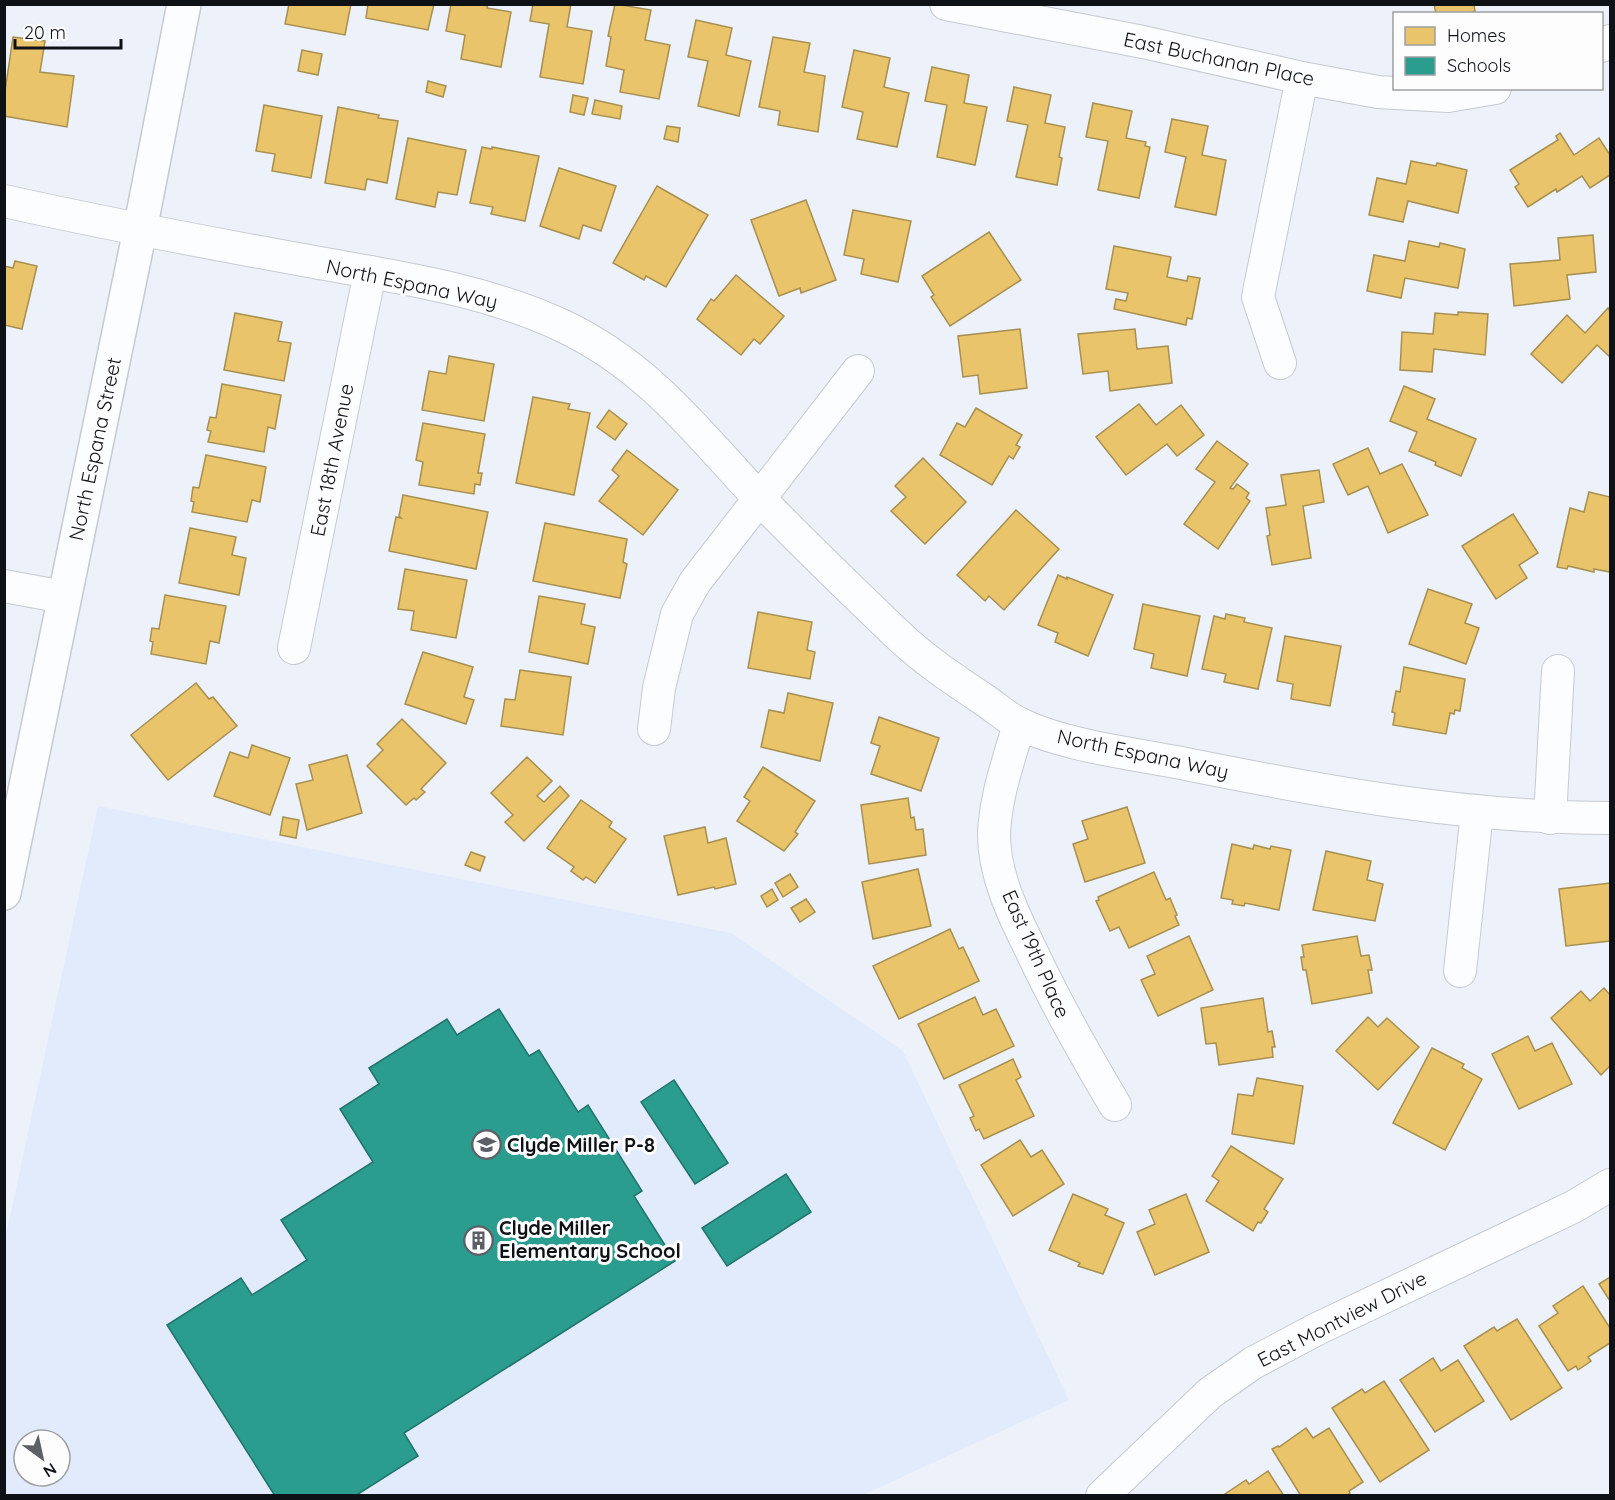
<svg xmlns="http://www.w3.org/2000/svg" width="1615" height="1500" font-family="Quicksand,sans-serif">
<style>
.built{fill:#e1ebfc;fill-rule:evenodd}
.homes{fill:#e9c46a;stroke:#a78f51;stroke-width:1.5}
.schools{fill:#2a9d8f;stroke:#22736b;stroke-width:1.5}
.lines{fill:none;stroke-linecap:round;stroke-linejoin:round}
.minor-casing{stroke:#c6cad1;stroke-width:34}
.tertiary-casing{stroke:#c6cad1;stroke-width:36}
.minor{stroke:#fcfdfe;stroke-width:32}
.tertiary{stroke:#fcfdfe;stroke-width:33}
.labels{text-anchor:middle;stroke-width:6;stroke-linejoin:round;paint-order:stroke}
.street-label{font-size:20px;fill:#0e1217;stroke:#fdfdfd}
.poi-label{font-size:20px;font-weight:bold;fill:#0e1217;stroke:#fdfdfd;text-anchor:start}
</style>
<rect width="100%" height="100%" fill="#edf2fa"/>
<path class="built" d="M98,806L731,933L903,1051L1069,1400L863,1495L5,1496V1240ZM24,1440H60V1476H24Z"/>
<g class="homes">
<polygon points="289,4 351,4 345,35 285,24"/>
<polygon points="368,4 434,4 428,30 366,18"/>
<polygon points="451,4 488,4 487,8 511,12 501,67 461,59 465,35 446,31"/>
<polygon points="533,4 571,4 567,27 592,31 583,84 540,77 549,24 530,21"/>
<polygon points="615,4 651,10 645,40 670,45 659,99 620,92 624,70 606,66 611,37 608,36"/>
<polygon points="1434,4 1474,4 1475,11 1467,14 1436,14"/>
<polygon points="696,20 732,28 726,55 751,61 739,116 698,106 708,61 688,57"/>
<polygon points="13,37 45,41 40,72 74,76 67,127 4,116 4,98"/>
<polygon points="773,37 810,43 804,72 825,76 818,132 778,125 780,111 759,107"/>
<polygon points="302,50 322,54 318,75 298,71"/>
<polygon points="854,50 890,58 884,87 909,93 897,147 857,139 863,112 842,107"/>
<polygon points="932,67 969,75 964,103 987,107 975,165 937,157 947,105 925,101"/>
<polygon points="428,81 446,86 443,97 426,92"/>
<polygon points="1014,87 1051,95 1045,123 1065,127 1059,157 1062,158 1057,185 1016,177 1028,125 1007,121"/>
<polygon points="573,95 588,98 584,115 570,112"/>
<polygon points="595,100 622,106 620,119 592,114"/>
<polygon points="1093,103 1132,111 1126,138 1146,142 1145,146 1150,147 1139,198 1098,190 1108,141 1086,137"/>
<polygon points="264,105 322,116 311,178 272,171 275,154 256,151"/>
<polygon points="338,107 379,115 378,118 398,121 387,183 367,179 365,190 325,183"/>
<polygon points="1172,119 1208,126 1202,155 1226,160 1216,215 1175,207 1186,157 1165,152"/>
<polygon points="667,126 680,128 678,142 664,139"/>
<polygon points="1560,133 1574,155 1599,138 1610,155 1610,175 1590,188 1582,176 1557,192 1556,189 1528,207 1515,187 1519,184 1510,170 1558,140 1556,136"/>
<polygon points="408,138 466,150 457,195 438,192 435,207 396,199"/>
<polygon points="482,147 492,149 492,147 539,156 525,221 491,214 493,207 470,203"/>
<polygon points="1411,161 1436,166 1437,163 1467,170 1458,213 1408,201 1403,222 1369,215 1377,178 1406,184"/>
<polygon points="559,168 616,186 601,231 583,225 579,239 540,226"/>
<polygon points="657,186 708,215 666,287 646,276 644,280 613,263"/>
<polygon points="806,200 836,280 801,293 800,288 779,296 751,220"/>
<polygon points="853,210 911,221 898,282 861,274 864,259 844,255"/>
<polygon points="989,232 1021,280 950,326 931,297 934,295 922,276"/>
<polygon points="1593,235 1596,272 1567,275 1570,299 1514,306 1510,264 1560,260 1558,238"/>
<polygon points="1409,241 1439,247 1440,243 1465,249 1458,288 1405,278 1401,298 1367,291 1374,255 1405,261"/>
<polygon points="1114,246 1171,257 1167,277 1187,281 1188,276 1200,278 1192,319 1187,318 1186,325 1114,309 1116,299 1126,301 1128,293 1106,289"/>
<polygon points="15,261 37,266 22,329 4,325 4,266 13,268"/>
<polygon points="736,275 784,316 760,344 754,339 741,355 697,319 711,299 714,301"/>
<polygon points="1608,308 1610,311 1610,357 1597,345 1562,383 1531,354 1567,315 1585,333"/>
<polygon points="1458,312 1488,314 1485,355 1434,349 1432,372 1400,370 1402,332 1433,334 1435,313 1458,315"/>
<polygon points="235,313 282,322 278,341 291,343 284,381 224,370"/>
<polygon points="1020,329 1027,388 980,394 978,375 963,377 958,336"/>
<polygon points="1135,329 1137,349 1168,346 1172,383 1110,391 1108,371 1083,374 1078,334"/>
<polygon points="449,356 494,364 484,421 422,410 429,371 446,374"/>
<polygon points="222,384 281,395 275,429 268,427 264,452 208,442 211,431 207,430 210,417 216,418"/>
<polygon points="1404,386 1435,399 1427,419 1476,439 1461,476 1435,465 1436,462 1409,451 1417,432 1390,421"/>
<polygon points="533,397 570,404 568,409 590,413 574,495 516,483"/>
<polygon points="1139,404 1156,425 1181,405 1204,435 1177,456 1167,444 1126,475 1096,437"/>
<polygon points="976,408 1022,435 1016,445 1020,447 1013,459 1009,456 992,485 940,455 957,423 965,427"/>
<polygon points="609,410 627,424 615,440 597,427"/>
<polygon points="423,423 485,434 478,473 482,473 480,485 475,484 474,494 419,485 423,462 416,460"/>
<polygon points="1217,441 1248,464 1230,488 1233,489 1237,484 1249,493 1246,498 1250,501 1218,549 1184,524 1215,482 1196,469"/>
<polygon points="1368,448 1380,474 1402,464 1428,515 1388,533 1368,486 1348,495 1333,464"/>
<polygon points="627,450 678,490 643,535 599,501 619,476 612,470"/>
<polygon points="206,455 266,467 260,502 252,500 247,522 192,512 194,502 191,501 193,487 199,488"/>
<polygon points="923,458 966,502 925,544 891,511 906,497 895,486"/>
<polygon points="1319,470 1324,502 1303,506 1311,558 1272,565 1267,536 1270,535 1266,508 1286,505 1281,475"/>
<polygon points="1589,492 1610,497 1610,572 1594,569 1594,572 1568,566 1567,569 1557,567 1570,508 1584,512"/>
<polygon points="403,495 488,512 476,569 389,551 396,517 401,518 399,516"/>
<polygon points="1016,510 1059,549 1004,610 989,596 985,601 957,575"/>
<polygon points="1513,514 1538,553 1519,565 1527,578 1496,599 1462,546"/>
<polygon points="545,523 627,539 623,562 627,564 620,598 533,581"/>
<polygon points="190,528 236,537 232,555 246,558 239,595 179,583"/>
<polygon points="405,569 467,580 456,638 411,630 414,611 398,609"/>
<polygon points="1058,575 1067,579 1067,577 1113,595 1088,656 1055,642 1058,633 1038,625"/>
<polygon points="1428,589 1472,604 1465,623 1479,628 1466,664 1409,644"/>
<polygon points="165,595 226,606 219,643 210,641 206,664 151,654 153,642 150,641 152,628 159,629"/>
<polygon points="539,596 585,604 581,624 595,627 588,664 529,652"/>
<polygon points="1143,604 1200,616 1187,676 1151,668 1154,654 1134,649"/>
<polygon points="758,612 812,622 807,650 815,652 810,679 748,668"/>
<polygon points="1226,614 1245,618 1244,622 1272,628 1258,689 1224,682 1226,674 1202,669 1214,616 1225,619"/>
<polygon points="1285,636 1341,646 1330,706 1291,699 1293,684 1277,681"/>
<polygon points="423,652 473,667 464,697 474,700 466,724 405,704"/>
<polygon points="1404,667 1465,679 1460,711 1455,710 1454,714 1450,713 1446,734 1393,725 1395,713 1392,712 1396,691 1400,692"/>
<polygon points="520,670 571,677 563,735 501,726 505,699 515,700"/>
<polygon points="196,683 209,699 213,697 237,726 168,780 131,735"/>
<polygon points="788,693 833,703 820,761 761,747 769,710 784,713"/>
<polygon points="879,717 939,738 921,791 871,774 880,746 871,743"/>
<polygon points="402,719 446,763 421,789 425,792 416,800 414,798 406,805 367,766 383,750 377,744"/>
<polygon points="252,745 290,758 270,815 214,796 230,752 248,758"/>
<polygon points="347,755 362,813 307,830 296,784 313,780 309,765"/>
<polygon points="527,757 552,781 537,796 544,802 560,786 569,796 524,841 505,822 513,815 491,793"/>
<polygon points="763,767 815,801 795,832 798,834 784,851 737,821 750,801 744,797"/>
<polygon points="908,798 911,818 914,817 916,830 923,829 926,855 869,864 861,805"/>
<polygon points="581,800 612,822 609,827 626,839 595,883 586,877 583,880 571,871 574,867 547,848"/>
<polygon points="1127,807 1145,863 1085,882 1073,844 1088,839 1082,821"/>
<polygon points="283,817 299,820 296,838 280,835"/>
<polygon points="705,827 708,843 726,838 736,884 715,889 714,887 678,895 664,836"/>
<polygon points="1232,844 1253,849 1254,845 1270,849 1271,846 1291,850 1279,910 1245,903 1244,906 1232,904 1233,900 1221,898"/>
<polygon points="1326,851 1371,861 1367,880 1383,884 1375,921 1313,910"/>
<polygon points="471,852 485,857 480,871 465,865"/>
<polygon points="918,869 931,926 873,939 862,882"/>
<polygon points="1154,872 1166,900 1170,898 1177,915 1175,916 1179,925 1129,948 1119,927 1110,931 1096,901 1099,900 1098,897"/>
<polygon points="790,874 798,887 783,897 775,883"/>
<polygon points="1610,883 1610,941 1566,946 1559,889"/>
<polygon points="772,889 778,900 767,907 761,896"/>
<polygon points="806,899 815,912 800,922 791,908"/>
<polygon points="950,929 959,949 963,947 979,981 899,1019 873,966"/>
<polygon points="1189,936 1213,990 1158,1016 1141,980 1155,974 1147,956"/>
<polygon points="1357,936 1361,956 1369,955 1372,970 1368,970 1372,993 1312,1004 1306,970 1303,970 1301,957 1304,957 1302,945"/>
<polygon points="1604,988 1610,995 1610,1066 1601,1075 1551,1018 1581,991 1590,1001"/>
<polygon points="975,997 983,1015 996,1009 1014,1046 944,1079 918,1024"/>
<polygon points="1263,998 1268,1032 1272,1031 1275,1047 1272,1047 1273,1057 1219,1065 1216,1043 1206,1044 1201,1008"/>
<polygon points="1368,1017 1378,1027 1387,1018 1419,1047 1378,1090 1336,1051"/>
<polygon points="1528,1036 1535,1051 1552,1043 1572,1084 1519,1109 1492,1054"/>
<polygon points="1432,1048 1464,1064 1462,1068 1482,1079 1445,1150 1393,1123"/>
<polygon points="1013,1059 1021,1077 1016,1080 1034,1116 984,1139 979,1129 976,1131 970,1118 974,1116 959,1085"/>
<polygon points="1257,1078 1303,1086 1294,1144 1232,1134 1238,1094 1253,1096"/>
<polygon points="1020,1140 1031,1157 1042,1150 1064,1184 1013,1216 981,1165"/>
<polygon points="1231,1146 1283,1179 1264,1209 1268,1212 1261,1223 1258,1222 1253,1231 1206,1201 1219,1181 1212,1176"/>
<polygon points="1073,1194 1108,1209 1105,1215 1124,1223 1103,1274 1078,1266 1080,1263 1049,1250"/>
<polygon points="1186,1194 1209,1252 1155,1275 1137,1232 1155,1224 1149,1210"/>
<polygon points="1610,1277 1610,1301 1599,1284"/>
<polygon points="1583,1286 1610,1328 1610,1343 1588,1357 1591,1361 1578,1370 1576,1366 1568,1371 1539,1326 1558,1313 1553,1306"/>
<polygon points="1517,1319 1562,1388 1511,1420 1464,1346 1494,1327 1497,1331"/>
<polygon points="1433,1358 1441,1371 1458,1360 1484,1401 1435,1432 1400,1380"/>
<polygon points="1384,1381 1429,1450 1380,1482 1332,1408 1362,1389 1365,1393"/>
<polygon points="1306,1428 1313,1438 1329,1428 1363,1482 1349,1491 1350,1493 1346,1496 1301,1496 1272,1449 1278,1446 1279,1447"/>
<polygon points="1268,1471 1284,1496 1222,1496 1246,1480 1249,1484"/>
</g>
<g class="schools">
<polygon points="499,1009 529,1056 539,1050 578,1112 588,1105 642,1191 634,1196 675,1261 404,1433 418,1456 355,1496 275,1496 167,1325 241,1278 252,1295 307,1260 281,1220 373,1162 340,1109 379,1084 369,1068 447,1019 457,1035"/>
<polygon points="674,1080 728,1163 695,1184 641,1102"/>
<polygon points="786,1174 811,1212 727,1266 702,1228"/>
</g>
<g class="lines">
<defs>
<g id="minor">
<polyline points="946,4 1143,42 1302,78 1378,92 1448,96 1495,88"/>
<polyline points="1602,46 1610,41"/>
<path d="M4,201C104,223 203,242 303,260C390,276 482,288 563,326C647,366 695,429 757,496C802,543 850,589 897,634C923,659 953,679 983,699C995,707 1007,718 1020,724C1063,745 1128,753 1176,762C1319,791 1464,818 1610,818"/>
<polyline points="1280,363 1258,297 1302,78"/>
<polyline points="4,586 64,597"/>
<polyline points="294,648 370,272"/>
<path d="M1019,724C1009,760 995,797 994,835C994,874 1013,914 1030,948C1055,1002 1084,1053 1115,1105"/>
<polyline points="654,729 659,688 677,614 695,582 858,371"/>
<polyline points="1550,818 1558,671"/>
<polyline points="1460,971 1477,812"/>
<polyline points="1102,1496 1210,1393 1253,1363 1317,1329 1573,1207 1610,1185"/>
</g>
<polyline id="tertiary" points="4,893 140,230 184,4"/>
</defs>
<use href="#minor" class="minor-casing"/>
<use href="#tertiary" class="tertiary-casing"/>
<use href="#minor" class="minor"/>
<use href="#tertiary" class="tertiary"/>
</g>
<defs>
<symbol id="school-ring" viewBox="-11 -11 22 22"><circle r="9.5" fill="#fdfdfd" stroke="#5c6066" stroke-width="1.5"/><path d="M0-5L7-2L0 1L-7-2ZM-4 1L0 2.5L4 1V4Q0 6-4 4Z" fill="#5c6066"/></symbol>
<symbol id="building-ring" viewBox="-11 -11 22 22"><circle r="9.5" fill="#fdfdfd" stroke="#5c6066" stroke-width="1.5"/><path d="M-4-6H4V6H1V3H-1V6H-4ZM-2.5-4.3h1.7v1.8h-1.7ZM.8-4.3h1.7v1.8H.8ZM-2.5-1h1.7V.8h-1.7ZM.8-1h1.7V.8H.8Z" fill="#5c6066"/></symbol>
</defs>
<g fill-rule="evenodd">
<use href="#school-ring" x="470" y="1128" width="33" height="33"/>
<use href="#building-ring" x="462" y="1224" width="33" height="33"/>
</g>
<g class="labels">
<g class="street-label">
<text transform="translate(1219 59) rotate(12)" y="7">East Buchanan Place</text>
<text transform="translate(412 284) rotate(12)" y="7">North Espana Way</text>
<text transform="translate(95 449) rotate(-78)" y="7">North Espana Street</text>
<text transform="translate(332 460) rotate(-79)" y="7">East 18th Avenue</text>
<text transform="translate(1143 754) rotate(12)" y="7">North Espana Way</text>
<text transform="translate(1036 954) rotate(66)" y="7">East 19th Place</text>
<text transform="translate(1342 1319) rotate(-27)" y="7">East Montview Drive</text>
</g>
<g class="poi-label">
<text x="507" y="1152">Clyde Miller P-8</text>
<text x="499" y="1235">Clyde Miller<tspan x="499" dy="23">Elementary School</tspan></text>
</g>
</g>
<rect width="1615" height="1500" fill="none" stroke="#0e1217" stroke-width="12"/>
<rect x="1393" y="12" width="210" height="78" fill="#fdfdfd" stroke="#9d9fa1" stroke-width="1.5"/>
<rect x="1405" y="27" width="30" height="18" fill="#e9c46a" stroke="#9d9fa1" stroke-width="1.5"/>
<text x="1447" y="42" font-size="18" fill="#0e1217">Homes</text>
<rect x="1405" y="57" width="30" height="18" fill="#2a9d8f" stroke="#9d9fa1" stroke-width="1.5"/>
<text x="1447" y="72" font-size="18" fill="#0e1217">Schools</text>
<g transform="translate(42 1458) rotate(147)"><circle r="28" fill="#fdfdfd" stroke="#9d9fa1" stroke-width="1.5"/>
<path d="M0-4.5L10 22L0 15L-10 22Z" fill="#5c6066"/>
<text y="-9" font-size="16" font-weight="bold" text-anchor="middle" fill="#0e1217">N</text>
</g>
<path d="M15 39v9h106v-9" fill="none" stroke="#0e1217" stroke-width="3"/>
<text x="24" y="39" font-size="18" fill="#0e1217" stroke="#fdfdfd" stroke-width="4.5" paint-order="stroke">20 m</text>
</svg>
